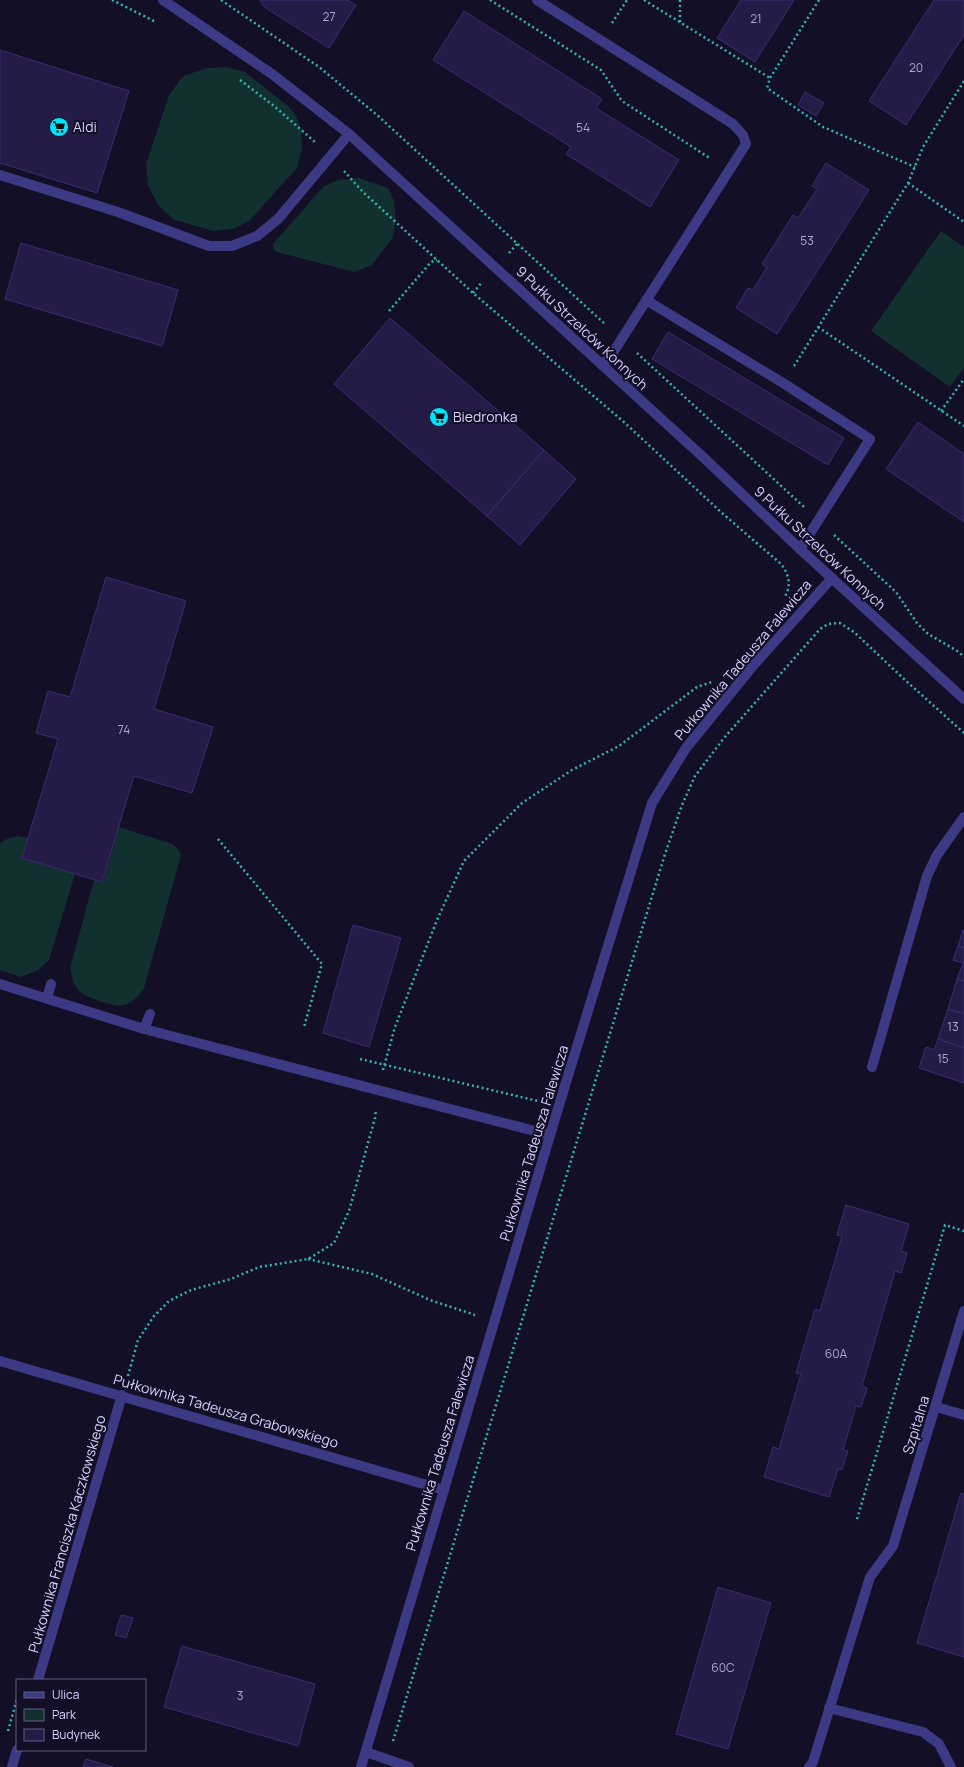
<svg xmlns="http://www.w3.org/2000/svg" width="964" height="1767" font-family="Manrope,sans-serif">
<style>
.green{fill:#12302f}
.building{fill:#241b47;stroke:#3b2d73}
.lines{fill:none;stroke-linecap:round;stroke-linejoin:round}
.path{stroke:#2fb8b0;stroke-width:2.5;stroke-dasharray:2 3;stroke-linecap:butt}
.minor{stroke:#3d3a85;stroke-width:10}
.labels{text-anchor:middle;stroke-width:4;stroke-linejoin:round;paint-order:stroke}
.number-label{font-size:12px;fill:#aca6d1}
.poi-label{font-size:14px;fill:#d9d4ff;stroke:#130f26;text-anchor:start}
.street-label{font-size:14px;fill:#d9d4ff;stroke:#130f26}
</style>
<rect width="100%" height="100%" fill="#130f26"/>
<g class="green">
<polygon points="226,67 245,72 288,106 296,116 301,129 302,148 297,168 249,221 233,229 213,231 173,219 158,205 148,185 146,164 169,95 183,76 207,68"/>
<polygon points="359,178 388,188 394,201 396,219 393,237 372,265 354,272 277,252 273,249 273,244 324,186 338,180"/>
<polygon points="941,231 964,247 964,368 950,387 871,331"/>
<path d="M119,827L172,844L178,849L181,855L144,988C129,1009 122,1008 99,1001C92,998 84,996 79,991C73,985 72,976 70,968L94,880L103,882Z"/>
<polygon points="17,836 28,838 22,858 75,874 49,960 38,970 21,977 0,970 0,843 7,839"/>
</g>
<g class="building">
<polygon points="260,0 347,0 356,5 329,48 264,7"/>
<polygon points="741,0 794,0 755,62 717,38"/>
<polygon points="934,0 964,0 964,35 906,125 869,101"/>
<polygon points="464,11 602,99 596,108 679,160 650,207 566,154 571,147 433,60"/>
<polygon points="0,50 129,91 97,193 0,163"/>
<polygon points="805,92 824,103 816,116 798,105"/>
<polygon points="826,163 869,190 777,334 736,308 748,288 753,290 767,267 762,264 793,215 798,218 817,189 812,186"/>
<polygon points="21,243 178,290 162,346 5,299"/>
<polygon points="390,318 544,450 487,516 334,384"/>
<polygon points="668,332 844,438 828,465 652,359"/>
<polygon points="918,422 964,454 964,522 886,469"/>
<polygon points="544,450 576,479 520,545 487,516"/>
<polygon points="106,577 186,601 154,709 213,727 192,793 134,776 102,882 22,858 58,739 36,733 48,691 70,697"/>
<polygon points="353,925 401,938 369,1047 323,1033"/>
<polygon points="963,930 964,931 964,948 958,946"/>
<polygon points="958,946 964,948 964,981 957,979 963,963 953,960"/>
<polygon points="957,979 964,981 964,1014 948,1009"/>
<polygon points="948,1009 964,1014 964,1048 938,1039"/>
<polygon points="938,1039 964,1048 964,1083 919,1068 926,1047 934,1050"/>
<polygon points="846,1205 909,1224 901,1251 907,1253 901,1273 895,1271 862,1386 867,1388 861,1407 856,1406 843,1450 848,1451 842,1470 838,1469 829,1497 764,1477 773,1447 779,1449 801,1374 796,1373 815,1309 820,1311 842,1236 837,1235"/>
<polygon points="961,1493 964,1494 964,1657 917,1643"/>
<polygon points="718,1587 771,1603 728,1749 676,1734"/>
<polygon points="121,1615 133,1618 126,1638 115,1635"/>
<polygon points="182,1646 315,1684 298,1746 164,1707"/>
<polygon points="86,1759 113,1767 83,1767"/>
</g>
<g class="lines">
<g class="path">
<polyline points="112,0 156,22"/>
<polyline points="221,0 319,67 377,115 606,325"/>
<polyline points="490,0 601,70 622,101 711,159"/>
<polyline points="644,0 770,78"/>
<polyline points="680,0 680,22"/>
<polyline points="819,0 770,78 767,88 823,127 915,167"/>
<polyline points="612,23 627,0"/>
<polyline points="240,80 274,106 315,142"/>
<path d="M344,171L363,192L473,293L625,423L722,513L781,564C789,574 792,586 784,598"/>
<polyline points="908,183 964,222"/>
<polyline points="509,253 517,244"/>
<polyline points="473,293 482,282"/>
<polyline points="389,311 431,262 437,260"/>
<polyline points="818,327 964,426"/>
<polyline points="637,353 804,507"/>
<polyline points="794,366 908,183 923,147 964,81"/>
<polyline points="941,411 964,379"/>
<polyline points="834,535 896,592 917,623 928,634 959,652 964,657"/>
<polyline points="218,839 322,964 304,1027"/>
<polyline points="360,1059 538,1101"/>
<polyline points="383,1070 395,1027 437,920 464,861 522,803 572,770 619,746 697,687 712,682"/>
<polyline points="308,1259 372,1274 430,1300 475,1315"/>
<polyline points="128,1376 138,1340 154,1316 169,1301 191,1290 231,1279 259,1267 308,1259 334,1243 349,1211 375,1118 376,1110"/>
<polyline points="857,1519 945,1225 964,1231"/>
<polyline points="8,1731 17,1699"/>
<polyline points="393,1741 665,854 682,805 695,776 724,738 820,629 828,624 840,623 854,632 904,679 964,733"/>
</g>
<g class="minor">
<polyline points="163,0 272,74 349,134 703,457 800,549 964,699"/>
<polyline points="537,0 733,124 743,135 746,144 614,351 602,365"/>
<polyline points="0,175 118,212 209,246 232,246 257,236 278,219 349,134"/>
<polyline points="646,300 783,383 870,439 800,549"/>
<polyline points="0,984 144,1029 550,1135"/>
<polyline points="47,998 51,984"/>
<polyline points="144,1029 150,1014"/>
<polyline points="872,1067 927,876 937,855 964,817"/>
<polyline points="0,1361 444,1490"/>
<polyline points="936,1407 964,1415"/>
<polyline points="38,1680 122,1395"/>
<polyline points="829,1708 923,1732 939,1744 951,1767"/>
<polyline points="366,1752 409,1767"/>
<polyline points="12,1767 17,1750"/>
<polyline points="361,1767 563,1092 652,803 686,748 752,667 832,578"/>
<polyline points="809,1767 813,1762 870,1577 893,1546 964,1311"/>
</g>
</g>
<defs>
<symbol id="supermarket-disc" viewBox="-11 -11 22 22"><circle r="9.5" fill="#00e5ff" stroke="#130f26"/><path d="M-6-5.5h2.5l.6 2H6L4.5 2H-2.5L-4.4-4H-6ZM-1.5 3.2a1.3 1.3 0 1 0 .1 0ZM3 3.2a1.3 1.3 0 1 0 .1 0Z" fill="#111"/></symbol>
</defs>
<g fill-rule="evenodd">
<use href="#supermarket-disc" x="48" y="116" width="22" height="22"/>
<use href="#supermarket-disc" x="428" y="406" width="22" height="22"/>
</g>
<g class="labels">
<g class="number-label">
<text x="329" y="21">27</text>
<text x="756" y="23">21</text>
<text x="916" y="72">20</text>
<text x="583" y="132">54</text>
<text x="807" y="245">53</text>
<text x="124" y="734">74</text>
<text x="953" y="1031">13</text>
<text x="943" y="1063">15</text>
<text x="836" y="1358">60A</text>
<text x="723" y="1672">60C</text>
<text x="240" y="1700">3</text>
</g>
<g class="poi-label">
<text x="73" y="132">Aldi</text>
<text x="453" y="422">Biedronka</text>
</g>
<g class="street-label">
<text transform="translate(582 328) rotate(43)" y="5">9 Pułku Strzelców Konnych</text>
<text transform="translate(820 548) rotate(43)" y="5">9 Pułku Strzelców Konnych</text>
<text transform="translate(743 660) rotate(-50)" y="5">Pułkownika Tadeusza Falewicza</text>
<text transform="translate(534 1143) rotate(-73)" y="5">Pułkownika Tadeusza Falewicza</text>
<text transform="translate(226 1411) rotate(16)" y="5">Pułkownika Tadeusza Grabowskiego</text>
<text transform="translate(916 1425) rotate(-73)" y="5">Szpitalna</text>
<text transform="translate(440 1453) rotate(-73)" y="5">Pułkownika Tadeusza Falewicza</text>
<text transform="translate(67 1534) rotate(-74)" y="5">Pułkownika Franciszka Kaczkowskiego</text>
</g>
</g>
<rect x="16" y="1679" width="130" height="72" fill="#130f26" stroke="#625e7d"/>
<rect x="24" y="1692" width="20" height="6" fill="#3d3a85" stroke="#625e7d"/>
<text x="52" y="1699" font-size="12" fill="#d9d4ff">Ulica</text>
<rect x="24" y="1709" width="20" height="12" fill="#12302f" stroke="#625e7d"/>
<text x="52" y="1719" font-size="12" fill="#d9d4ff">Park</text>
<rect x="24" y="1729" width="20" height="12" fill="#241b47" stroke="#625e7d"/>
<text x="52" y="1739" font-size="12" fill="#d9d4ff">Budynek</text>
</svg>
